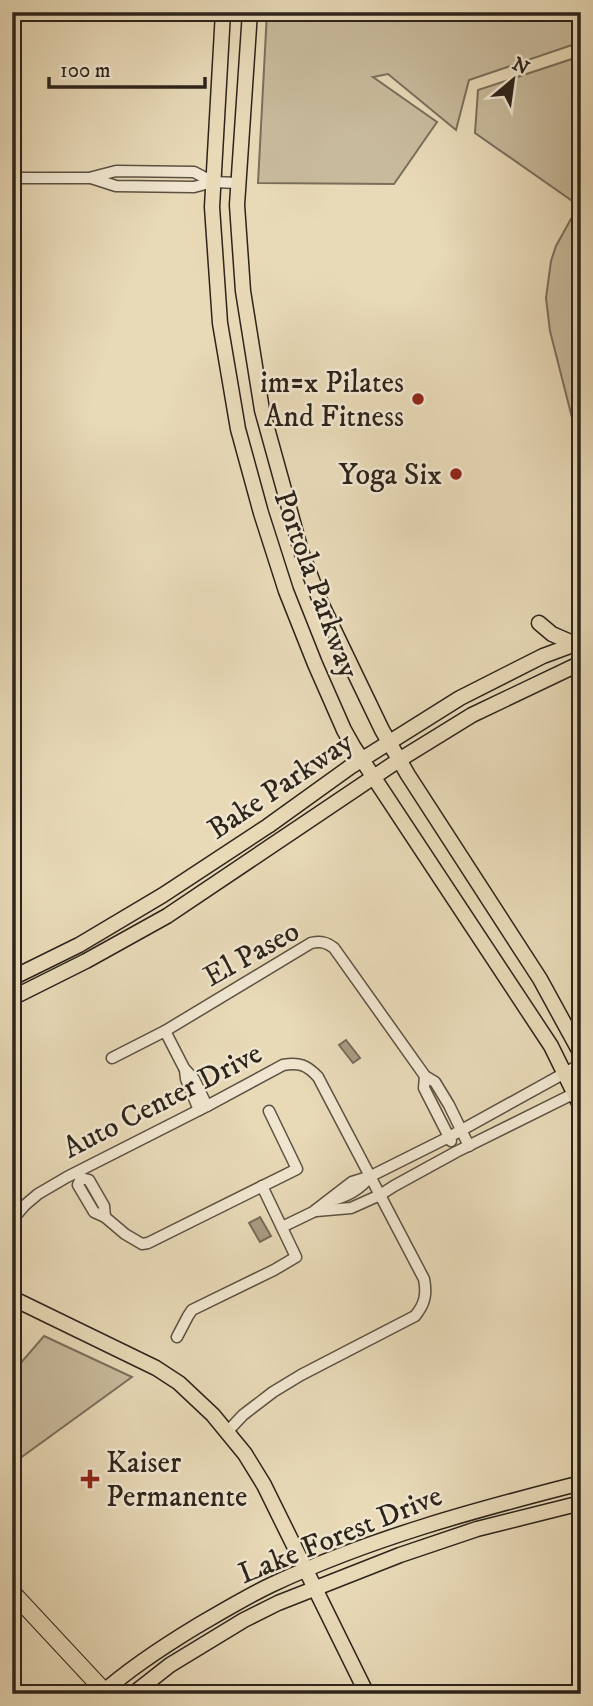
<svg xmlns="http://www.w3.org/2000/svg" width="593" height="1706" font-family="'IM FELL DW Pica',serif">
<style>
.green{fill:#c8ba9c;stroke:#7a6f5c;stroke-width:2}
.water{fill:#a89b82;stroke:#776b59;stroke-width:2}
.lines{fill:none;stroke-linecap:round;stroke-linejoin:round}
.minor-casing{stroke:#5c5142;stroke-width:13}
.major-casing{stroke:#2d241b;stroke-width:17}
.highway-casing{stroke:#2d241b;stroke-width:18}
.minor{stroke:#f0e6d0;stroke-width:10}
.major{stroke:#e8d9b7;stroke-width:14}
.highway{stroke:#e8d9b7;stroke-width:16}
.poi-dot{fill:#8f2418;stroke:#f0e6d0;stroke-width:2.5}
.labels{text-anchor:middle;stroke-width:5;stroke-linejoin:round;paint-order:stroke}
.poi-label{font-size:30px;fill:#2d241b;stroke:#f0e6d0;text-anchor:end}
.street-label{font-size:30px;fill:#2d241b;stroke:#f0e6d0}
</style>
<rect width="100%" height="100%" fill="#e8d9b7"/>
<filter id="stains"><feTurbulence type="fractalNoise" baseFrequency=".00286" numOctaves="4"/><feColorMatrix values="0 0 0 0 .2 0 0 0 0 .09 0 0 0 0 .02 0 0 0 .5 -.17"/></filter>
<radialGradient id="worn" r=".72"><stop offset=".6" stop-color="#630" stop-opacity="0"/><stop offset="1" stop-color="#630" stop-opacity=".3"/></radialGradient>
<g class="green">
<polygon points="267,12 581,12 581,42 469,80 456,130 388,74 373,77 437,122 394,184 258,183"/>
<polygon points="581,56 581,207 475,133 478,90"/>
<polygon points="571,219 581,225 581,453 550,331 546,298 551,261 556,246"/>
<polygon points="44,1336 132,1377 12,1464 12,1373"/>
</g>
<g class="water">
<polygon points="346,1040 360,1058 353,1063 339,1045"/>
<polygon points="260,1217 271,1236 260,1242 249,1223"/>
</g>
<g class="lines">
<defs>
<g id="minor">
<polyline points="12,178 89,178 116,171 194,172 213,182"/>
<polyline points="91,178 116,186 194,187 213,182 238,183"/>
<polyline points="165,1031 184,1068 194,1079 207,1106"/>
<path d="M112,1058L165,1031L311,943C321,941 326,942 334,948L425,1076L435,1082L449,1105L469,1146"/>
<polyline points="185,1070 186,1079 199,1110"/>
<polyline points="425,1076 424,1088 451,1141"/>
<polyline points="79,1174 81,1178 89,1180 104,1206 105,1217"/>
<polyline points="81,1178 78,1185 94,1212 105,1217 125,1234 142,1244 148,1243 297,1169 269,1111"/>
<path d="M329,1201C347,1197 359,1190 371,1176"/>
<polyline points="316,1211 351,1208 380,1195 394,1186 456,1152 581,1090"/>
<path d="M12,1220L25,1205L38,1194L67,1177L207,1106L283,1065C299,1062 307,1065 318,1077L424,1279C427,1294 425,1304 415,1316L301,1375L273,1392L243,1415L227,1432"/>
<polyline points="282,1227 313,1212 352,1182 371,1176 449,1137 581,1064"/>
<polyline points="177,1337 188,1316 192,1310 274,1270 296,1257 262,1186"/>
</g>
<g id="major">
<polyline points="223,12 212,207 220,323 238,429 261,513 286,591 315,664 344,730 353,746 551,1046 581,1107"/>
<polyline points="250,12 237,205 243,291 262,410 301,551 320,601 382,730 408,775 540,979 581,1054"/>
<polyline points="539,623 552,634 575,644"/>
<polyline points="12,978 79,945 163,895 268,826 350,767 460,698 543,656 581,642"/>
<polyline points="12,998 86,961 167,916 399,760 472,715 581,663"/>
<polyline points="12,1298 156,1368 179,1383 213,1415 245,1454 264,1485 367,1694"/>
<path d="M101,1694C130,1668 164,1646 197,1626C221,1612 246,1597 271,1585C371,1538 475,1510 581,1483"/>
<polyline points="133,1694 170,1665 244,1620 278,1603 400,1555 477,1529 581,1503"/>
</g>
<polyline id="highway" points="12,1592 107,1694"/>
</defs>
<use href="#minor" class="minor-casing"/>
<use href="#major" class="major-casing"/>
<use href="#highway" class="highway-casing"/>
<use href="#minor" class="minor"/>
<use href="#major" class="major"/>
<use href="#highway" class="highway"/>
</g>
<g class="poi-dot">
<circle cx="418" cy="399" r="7"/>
<circle cx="456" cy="474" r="7"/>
<path d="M86.5 1468.5h7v7h7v7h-7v7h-7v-7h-7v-7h7z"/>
</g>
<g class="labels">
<g class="poi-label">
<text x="404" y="392">im=x Pilates<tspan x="404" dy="34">And Fitness</tspan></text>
<text x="442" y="484">Yoga Six</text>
<text x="106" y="1472" text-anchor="start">Kaiser<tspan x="106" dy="34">Permanente</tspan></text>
</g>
<g class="street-label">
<text transform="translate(317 584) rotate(70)" y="10">Portola Parkway</text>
<text transform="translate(280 785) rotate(-34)" y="10">Bake Parkway</text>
<text transform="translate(251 953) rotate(-29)" y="10">El Paseo</text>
<text transform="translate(162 1100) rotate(-27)" y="10">Auto Center Drive</text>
<text transform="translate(340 1534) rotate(-22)" y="10">Lake Forest Drive</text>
</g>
</g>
<rect width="593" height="1706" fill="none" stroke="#e8d9b7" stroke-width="42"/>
<rect x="14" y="14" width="565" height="1678" fill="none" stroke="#2d241b" stroke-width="3.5"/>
<rect x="21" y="21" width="551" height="1664" fill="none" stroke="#2d241b" stroke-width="2"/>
<g transform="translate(513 80) rotate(29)" stroke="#f0e6d0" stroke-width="5" paint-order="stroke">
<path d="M0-5L12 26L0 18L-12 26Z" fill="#2d241b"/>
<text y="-10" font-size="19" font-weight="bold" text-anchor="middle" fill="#2d241b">N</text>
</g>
<path d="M49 77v10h156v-10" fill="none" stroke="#2d241b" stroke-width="3.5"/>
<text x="60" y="77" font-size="21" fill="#2d241b" stroke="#f0e6d0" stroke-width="5" paint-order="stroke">100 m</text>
<rect width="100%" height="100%" filter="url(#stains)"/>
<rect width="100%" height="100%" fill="url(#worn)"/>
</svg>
